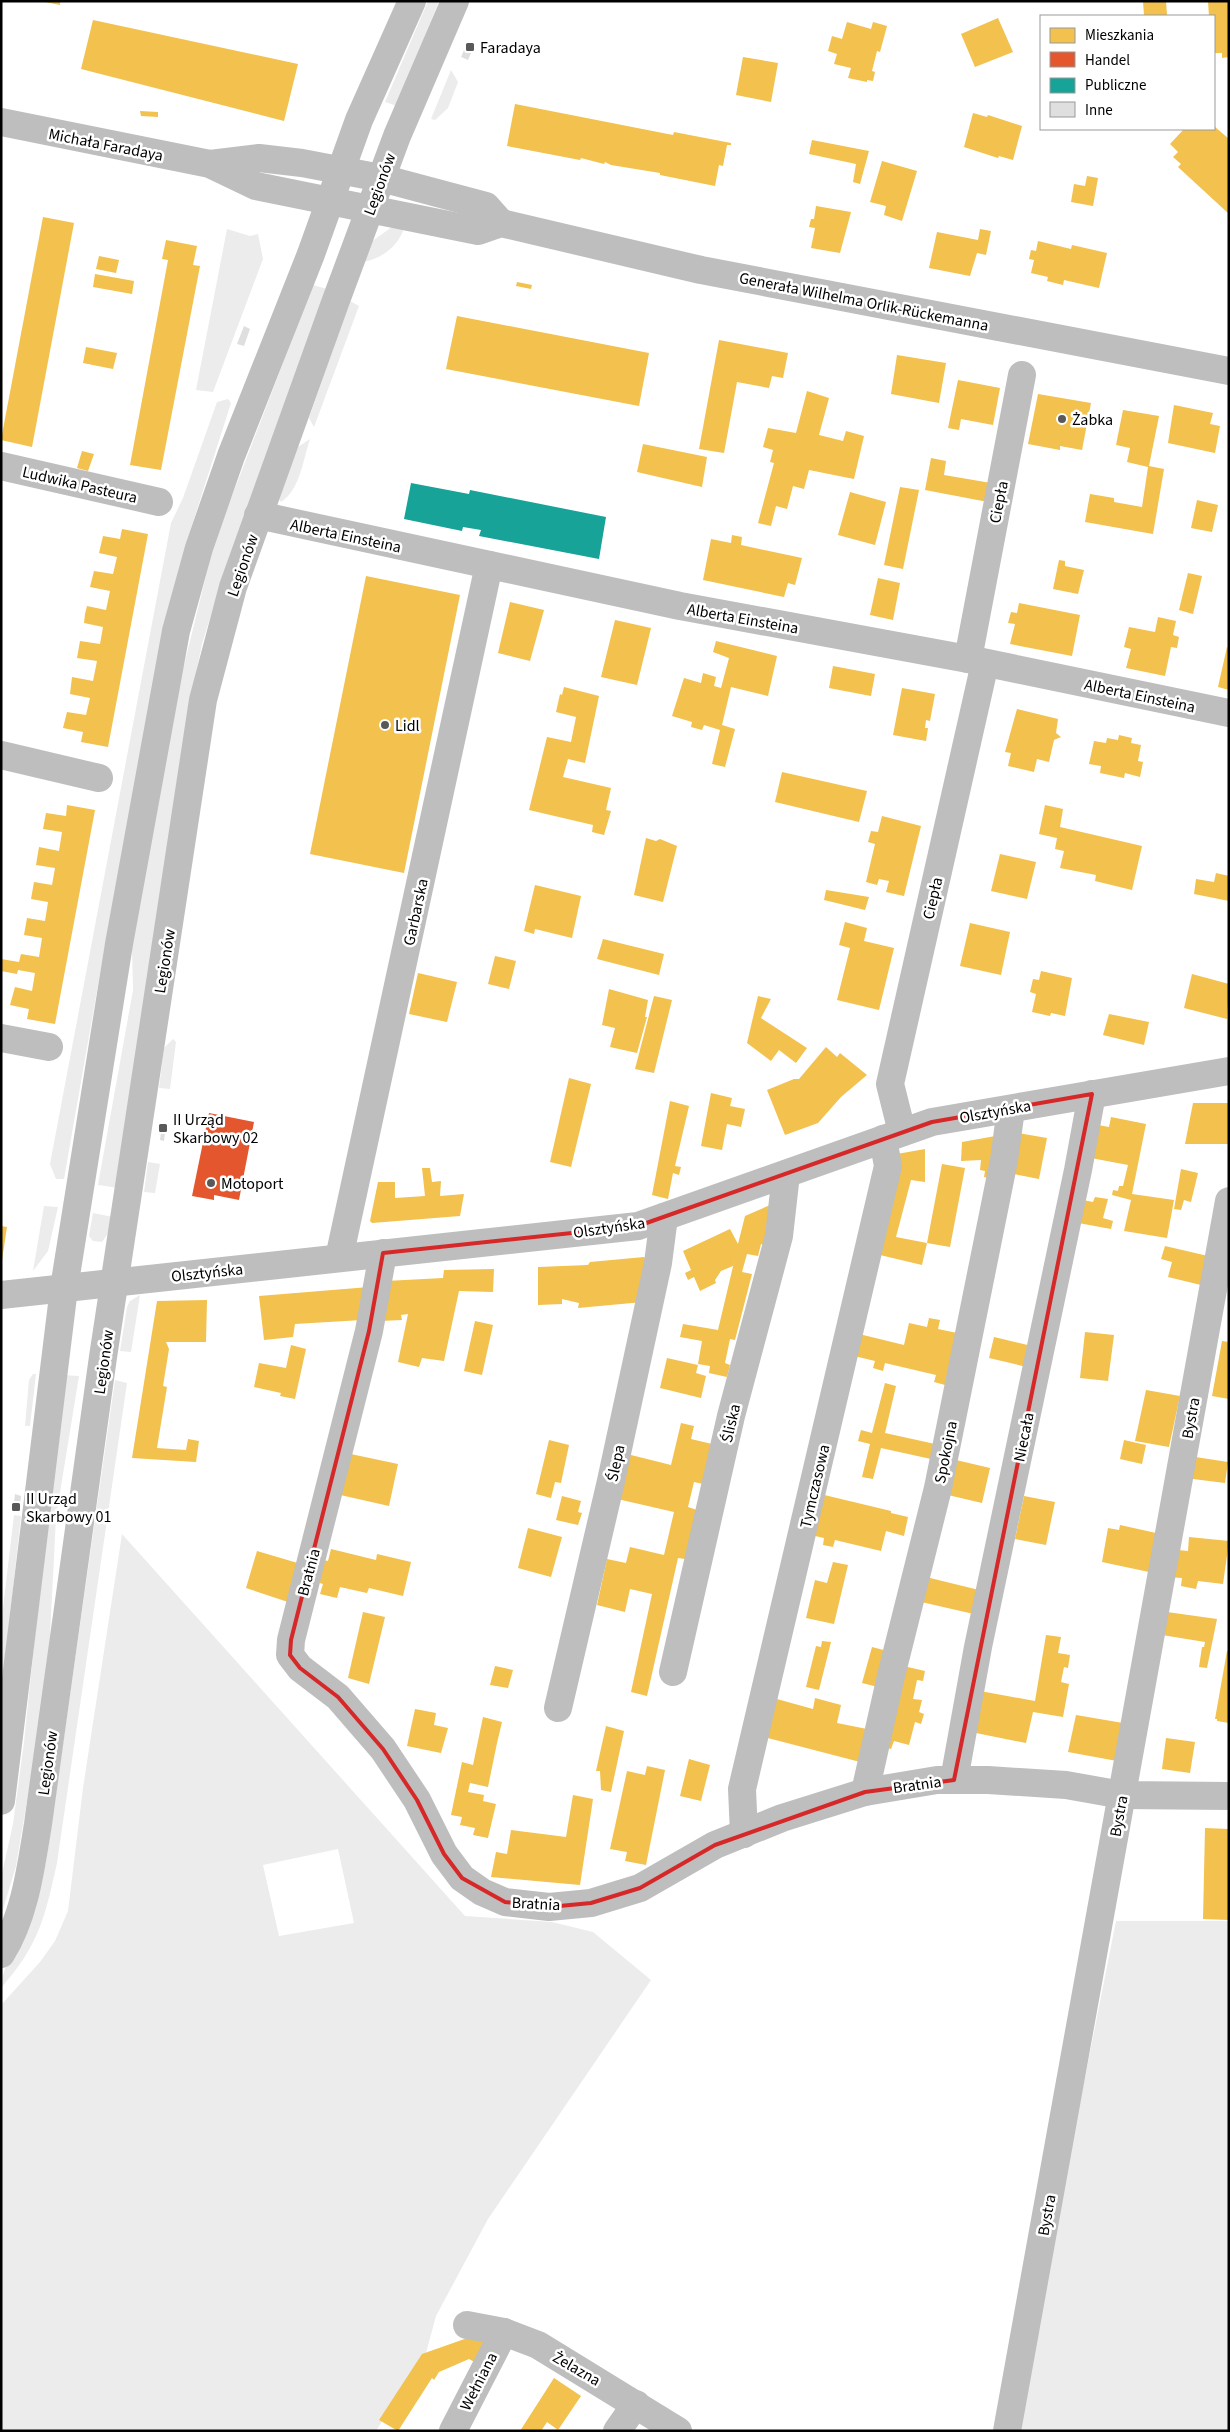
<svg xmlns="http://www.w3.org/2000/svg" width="1230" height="2432" font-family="'Source Sans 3',sans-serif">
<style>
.green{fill:#ececec;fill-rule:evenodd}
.homes{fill:#f2c14e}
.shops{fill:#e4572e}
.public{fill:#17a398}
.building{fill:#dfdfdf}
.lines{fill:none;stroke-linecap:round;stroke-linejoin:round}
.minor{stroke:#bebebe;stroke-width:28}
.marked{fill:none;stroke:#d62828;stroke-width:4;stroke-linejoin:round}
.poi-dot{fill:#595959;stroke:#fff;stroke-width:2}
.labels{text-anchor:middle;stroke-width:5;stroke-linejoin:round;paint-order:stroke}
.poi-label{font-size:16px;fill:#000;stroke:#fff;text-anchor:start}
.street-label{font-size:16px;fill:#000;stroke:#fff}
</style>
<rect width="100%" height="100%" fill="#fff"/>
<g class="green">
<polygon points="428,1 439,1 397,106 385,102"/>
<polygon points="451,70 458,82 448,108 435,120 431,119"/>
<path d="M392,227L404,228C399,245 382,259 363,262L371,242Z"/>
<polygon points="227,229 250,236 258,234 263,259 213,392 196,390"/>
<polygon points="313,285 327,289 222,579 202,644 188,712 119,1188 98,1185 133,990 132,949 177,694 214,543"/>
<polygon points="350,301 359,306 314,427 309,418"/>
<polygon points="228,399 231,403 187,541 153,691 109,922 64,1179 56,1179 50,1164 171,523 183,498 217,402"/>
<path d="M310,439C303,460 300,490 281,502L279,499L298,447Z"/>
<polygon points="173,1039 176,1042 170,1089 159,1088 164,1048"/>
<polygon points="148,1162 160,1164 155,1193 144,1192"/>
<polygon points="44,1206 58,1207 48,1251 33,1271"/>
<polygon points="93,1213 113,1217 109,1232 102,1242 93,1241 89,1236"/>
<polygon points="140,1295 131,1352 120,1351 127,1307 130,1301"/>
<polygon points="33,1374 36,1374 30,1426 25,1426 29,1380"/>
<polygon points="62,1375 79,1376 56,1517 48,1676 16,1866 1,1916 1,1878 13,1824 24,1742"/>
<path d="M115,1380L127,1383L57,1863C45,1917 39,1945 1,1988C1,1965 25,1936 33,1913C40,1895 43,1875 47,1856Z"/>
<polygon points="14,1515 21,1516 1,1697 1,1625"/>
<path d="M122,1534L465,1916L552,1922L593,1932L651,1980L488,2219L436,2316L426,2353L376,2431H1V2005L40,1962L55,1941L68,1911L83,1788ZM338,1849L354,1923L279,1936L263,1865Z"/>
<polygon points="1116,1921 1229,1921 1229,2431 1019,2431 1055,2229"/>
</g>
<g class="homes">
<polygon points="40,1 60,1 60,5"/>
<polygon points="1143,1 1166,1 1167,15 1144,16"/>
<polygon points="1229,1 1229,57 1222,58 1222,53 1215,53 1214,16 1209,16 1208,2"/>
<polygon points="998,18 1013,52 975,67 961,34"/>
<polygon points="93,20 298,64 284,121 81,69"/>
<polygon points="847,22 871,29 873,22 887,26 880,52 877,51 872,71 875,72 873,81 867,80 867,82 848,78 851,68 834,64 837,54 828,51 832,36 842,39"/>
<polygon points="743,57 778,63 771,102 736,95"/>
<polygon points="515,104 673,135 674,132 731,143 731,145 727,145 723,166 719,165 715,186 660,175 660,173 611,165 605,162 604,164 581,158 580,160 507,146"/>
<polygon points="140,111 158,112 158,117 141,116"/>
<polygon points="973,113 987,117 988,115 1022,126 1013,160 999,156 998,158 964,147"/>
<polygon points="1214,126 1229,139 1229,214 1178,167 1181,164 1173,157 1178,152 1170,144 1184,129 1214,129"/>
<polygon points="812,140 869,151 860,184 853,182 856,164 809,154"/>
<polygon points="882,161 917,171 902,221 884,215 886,206 870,202"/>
<polygon points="1087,176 1098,178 1093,206 1071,202 1074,184 1085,186"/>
<polygon points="816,206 851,212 840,253 811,248 815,228 809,227 811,219 814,219"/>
<polygon points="43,217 74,223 32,447 1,440"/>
<polygon points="980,229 991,231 986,255 977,253 970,276 929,268 937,232 978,240"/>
<polygon points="166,240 197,246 193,265 200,266 161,470 130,465 168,260 162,259"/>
<polygon points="1038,241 1071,249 1072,245 1107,253 1099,288 1064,280 1063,285 1047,281 1048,277 1031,273 1034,260 1029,259 1031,250 1036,251"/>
<polygon points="99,256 119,260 116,273 96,269"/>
<polygon points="95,274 134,281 132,294 93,287"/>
<polygon points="517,282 532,285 531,289 516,286"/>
<polygon points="457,316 649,353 639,406 446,369"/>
<polygon points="719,340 788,353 783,378 772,376 769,388 737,382 724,453 699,449"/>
<polygon points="86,347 117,353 113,369 83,363"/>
<polygon points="897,355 946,363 939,403 891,394"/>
<polygon points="958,380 1000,388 993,425 961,419 959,430 948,428"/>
<polygon points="807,391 829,398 819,435 843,441 846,431 864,436 854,479 809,470 804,489 793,486 787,509 776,506 771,526 758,523 774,463 770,462 773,450 763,447 768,428 796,433"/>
<polygon points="1038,394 1091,403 1082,450 1060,446 1060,450 1028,444"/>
<polygon points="1174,405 1213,413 1210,424 1220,426 1215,453 1168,443"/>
<polygon points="1123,410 1159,416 1149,466 1164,469 1153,534 1085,522 1090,494 1114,498 1114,502 1142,507 1148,467 1127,462 1130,448 1116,445"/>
<polygon points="643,444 707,457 702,487 637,472"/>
<polygon points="82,451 94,454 88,471 77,468"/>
<polygon points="931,458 946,461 944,475 991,483 988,502 925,490"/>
<polygon points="900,487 919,490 903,569 884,565"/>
<polygon points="850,492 886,502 875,545 838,535"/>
<polygon points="1197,500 1218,505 1212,532 1191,528"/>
<polygon points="122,529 148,534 108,747 81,742 83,732 63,728 67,712 86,715 90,698 70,694 72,677 93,681 97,661 77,658 80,641 100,644 103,627 84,623 85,614 87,606 106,610 110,591 90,587 94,571 113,574 117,557 99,553 103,536 120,539"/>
<polygon points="732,535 742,537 741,545 802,558 795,585 788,583 784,597 703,580 711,539 731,543"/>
<polygon points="1059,560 1065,561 1065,566 1084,570 1078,594 1053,589"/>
<polygon points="1188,573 1202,576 1193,614 1179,610"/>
<polygon points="366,576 460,595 404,873 310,854"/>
<polygon points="878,578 900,583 893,620 870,615"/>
<polygon points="510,602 544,610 530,661 498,653"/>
<polygon points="1019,603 1080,615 1072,656 1010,644 1015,624 1008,623 1011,612 1017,613"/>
<polygon points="1158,617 1176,621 1173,635 1179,637 1177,648 1171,647 1165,676 1126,668 1131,649 1124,647 1129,627 1155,632"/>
<polygon points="615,620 651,628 637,685 601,677"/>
<polygon points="716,641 777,656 768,696 731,687 722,725 735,729 725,767 712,764 720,730 704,725 702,730 691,727 692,722 672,716 684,678 701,683 703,673 716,677 714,686 721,688 729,658 713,652"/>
<polygon points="1227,647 1229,648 1229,690 1218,687"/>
<polygon points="833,666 875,674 871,696 829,688"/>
<polygon points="564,687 599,696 585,763 568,759 563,777 611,788 606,810 611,811 604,835 592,832 593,825 529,810 547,737 571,742 576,717 556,712 560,694 562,695"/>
<polygon points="902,688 935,694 930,721 926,720 925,728 928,728 926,741 893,735"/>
<polygon points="1017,709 1058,719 1056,733 1061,737 1054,740 1049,762 1037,759 1034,772 1008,766 1011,753 1005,752"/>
<polygon points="1119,735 1132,738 1131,743 1141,745 1138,761 1143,762 1140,777 1125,773 1124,778 1100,773 1101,766 1089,764 1094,741 1106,743 1107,738 1118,740"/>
<polygon points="782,772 867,791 859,822 775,802"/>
<polygon points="67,805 95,810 55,1024 27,1019 29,1009 10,1005 15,987 32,991 35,973 18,970 17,974 1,971 1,959 19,962 21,954 39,957 42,938 24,935 27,918 45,921 48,902 31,899 34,882 52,885 55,868 36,865 39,847 59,851 62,832 43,829 46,813 66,816"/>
<polygon points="1045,805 1063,809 1060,827 1142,846 1132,890 1095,881 1096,875 1060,868 1064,851 1055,849 1057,838 1039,834"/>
<polygon points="882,816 921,826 904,896 886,892 889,881 879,879 877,885 866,882 875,844 868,842 871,831 878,832"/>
<polygon points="646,838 656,841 660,839 677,846 663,902 634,895"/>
<polygon points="1000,854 1036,862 1027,899 991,891"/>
<polygon points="1216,873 1229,876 1229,901 1194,894 1196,879 1214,882"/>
<polygon points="535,885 581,896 572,938 535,929 534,934 524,931"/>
<polygon points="826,890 869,897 865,910 824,900"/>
<polygon points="845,922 867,928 864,941 894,948 879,1010 837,1000 850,948 839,945"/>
<polygon points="970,923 1010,932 1001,975 960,966"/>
<polygon points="603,939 664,954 659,975 597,959"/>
<polygon points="495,956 516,961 509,989 488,984"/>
<polygon points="1041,971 1072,978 1065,1016 1051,1013 1050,1016 1032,1012 1036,994 1030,992 1033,979 1039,980"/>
<polygon points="418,973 457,982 447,1022 409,1014"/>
<polygon points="1192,974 1229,984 1227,1019 1184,1008"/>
<polygon points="609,989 648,1000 645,1017 647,1017 637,1053 610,1047 615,1028 602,1025"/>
<polygon points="654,996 672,1000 654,1073 635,1069"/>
<polygon points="758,996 771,999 761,1018 807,1048 796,1063 779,1050 771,1061 747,1043"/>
<polygon points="1109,1014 1149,1022 1144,1045 1103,1035"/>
<polygon points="826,1047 837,1057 840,1053 867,1075 841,1097 818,1123 785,1135 767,1090 794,1079 799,1079"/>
<polygon points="569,1078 591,1084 571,1167 550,1162"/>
<polygon points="711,1093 732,1098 730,1106 745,1109 741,1127 727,1124 722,1150 701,1146"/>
<polygon points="670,1101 689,1106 675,1166 681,1167 679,1175 673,1173 668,1199 652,1195"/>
<polygon points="1193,1103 1229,1103 1229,1144 1185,1144"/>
<polygon points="1111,1117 1146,1124 1132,1194 1174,1200 1167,1238 1124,1231 1131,1200 1112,1195 1113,1190 1118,1191 1119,1186 1123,1186 1128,1165 1091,1158 1098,1125 1109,1127"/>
<polygon points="1018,1133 1047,1138 1039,1179 1009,1173"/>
<polygon points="1001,1135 993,1179 984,1177 985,1171 980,1170 981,1160 961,1161 962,1142"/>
<polygon points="925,1149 925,1182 911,1180 896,1237 927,1243 942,1164 965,1168 950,1247 927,1243 922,1265 880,1255 897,1154"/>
<polygon points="422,1168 430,1168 432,1182 441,1181 440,1196 464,1194 460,1216 372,1223 370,1221 378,1182 395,1182 395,1198 425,1196"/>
<polygon points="1181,1169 1198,1173 1191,1202 1184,1200 1181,1210 1174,1209"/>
<polygon points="1095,1197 1108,1199 1103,1218 1113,1221 1111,1229 1073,1222 1078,1199 1093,1202"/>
<polygon points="770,1205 768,1247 761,1244 758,1256 747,1254 742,1272 752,1274 735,1340 730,1339 725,1363 730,1365 727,1377 709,1373 710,1366 698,1364 702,1341 680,1337 683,1324 718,1330 735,1258 733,1266 721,1271 715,1280 716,1283 700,1291 694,1277 688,1280 685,1273 691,1270 683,1251 730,1229 738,1244 745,1216"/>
<polygon points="1,1226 7,1227 2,1260 1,1260"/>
<polygon points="1165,1246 1208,1256 1201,1285 1168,1277 1172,1262 1161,1259"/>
<polygon points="644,1257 651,1265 643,1302 578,1308 579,1303 562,1299 562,1304 538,1305 538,1267 588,1265 590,1262"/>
<polygon points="494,1269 493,1292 459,1291 444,1361 422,1358 419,1367 398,1362 408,1314 401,1315 402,1320 380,1321 386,1281 443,1278 444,1270"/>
<polygon points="369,1287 362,1320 295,1324 293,1337 264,1340 259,1296"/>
<polygon points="207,1300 206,1342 166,1342 169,1349 163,1386 167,1387 157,1448 186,1450 188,1439 199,1441 196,1462 132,1458 157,1301"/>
<polygon points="929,1318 940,1320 938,1329 957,1333 945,1385 934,1382 936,1375 885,1363 883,1371 873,1368 875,1361 850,1355 855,1333 904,1345 909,1323 927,1327"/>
<polygon points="475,1321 493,1325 482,1375 464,1371"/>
<polygon points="1085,1332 1114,1335 1108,1381 1080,1378"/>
<polygon points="994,1337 1032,1346 1027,1367 989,1358"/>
<polygon points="1222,1341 1229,1342 1229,1399 1212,1396"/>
<polygon points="291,1345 306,1349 295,1399 280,1396 281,1393 254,1387 259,1363 286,1368"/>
<polygon points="667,1358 698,1365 696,1373 706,1376 701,1398 660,1388"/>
<polygon points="885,1383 896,1386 885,1433 935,1444 931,1459 881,1448 873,1479 862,1477 870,1444 858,1441 861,1430 872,1433"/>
<polygon points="1146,1390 1180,1396 1169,1447 1135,1441"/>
<polygon points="681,1423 694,1426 691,1439 712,1444 703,1484 694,1482 688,1507 697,1510 685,1559 678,1558 647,1696 631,1692 652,1594 630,1589 625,1612 597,1605 607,1559 626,1563 630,1547 664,1555 674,1512 613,1498 623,1453 671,1465"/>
<polygon points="549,1440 569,1445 561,1483 555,1482 551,1498 536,1494"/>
<polygon points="1124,1440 1146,1445 1142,1464 1120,1459"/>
<polygon points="346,1453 398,1464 389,1506 336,1494"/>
<polygon points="1189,1456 1228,1462 1225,1483 1185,1478"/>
<polygon points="956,1460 990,1468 982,1503 948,1495"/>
<polygon points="816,1493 891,1511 891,1513 908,1517 904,1536 886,1531 881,1551 835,1540 833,1547 823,1545 824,1538 806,1534"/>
<polygon points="562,1496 581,1501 578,1512 582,1513 578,1525 556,1520"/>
<polygon points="1024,1496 1055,1502 1046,1545 1015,1539"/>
<polygon points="1120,1525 1156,1533 1149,1572 1102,1562 1108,1528 1119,1530"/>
<polygon points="528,1528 562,1537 551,1577 518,1568"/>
<polygon points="1189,1537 1229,1541 1223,1584 1198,1581 1196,1589 1181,1586 1182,1578 1166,1577 1178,1550 1188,1551"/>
<polygon points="331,1549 376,1560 377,1554 411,1562 403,1596 369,1588 367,1593 340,1587 337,1598 320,1594 323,1584 313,1581 318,1559 328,1561"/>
<polygon points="257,1551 301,1564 291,1603 246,1588"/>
<polygon points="833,1562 848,1565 834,1624 806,1618 815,1580 827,1583"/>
<polygon points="922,1576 983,1591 978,1615 917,1601"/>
<polygon points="1160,1611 1217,1619 1207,1668 1199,1667 1202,1647 1204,1647 1205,1642 1156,1634"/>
<polygon points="363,1612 385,1617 369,1684 348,1678"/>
<polygon points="1046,1635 1061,1637 1058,1653 1070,1655 1068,1668 1064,1667 1061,1682 1069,1684 1063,1717 1033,1712 1026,1743 971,1732 980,1691 1035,1701"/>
<polygon points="822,1641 831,1642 819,1690 806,1687 816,1646 821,1647"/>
<polygon points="872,1647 891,1652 882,1688 862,1683"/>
<polygon points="1227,1651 1229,1651 1229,1723 1217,1721 1217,1719 1215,1719"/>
<polygon points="899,1665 925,1671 923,1681 917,1680 913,1699 922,1700 919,1712 924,1714 921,1724 915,1722 909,1745 894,1741 891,1749 880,1746"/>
<polygon points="495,1666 513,1670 508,1688 490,1685"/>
<polygon points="766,1696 813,1709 815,1698 841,1705 837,1723 872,1730 864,1763 756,1735"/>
<polygon points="415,1709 436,1713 434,1725 448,1728 441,1753 407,1746"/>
<polygon points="1076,1715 1123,1723 1117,1761 1068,1752"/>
<polygon points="483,1717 502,1722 497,1743 488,1787 470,1783 468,1792 484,1795 483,1801 496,1804 488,1838 473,1835 475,1828 460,1825 462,1817 451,1815 462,1762 473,1765"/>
<polygon points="606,1726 624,1731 611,1792 601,1790 600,1771 596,1771"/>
<polygon points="1166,1738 1195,1742 1190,1773 1162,1769"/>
<polygon points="689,1759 710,1765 701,1801 680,1796"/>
<polygon points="647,1766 665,1770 646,1865 625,1861 627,1852 610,1849 627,1771 645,1775"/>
<polygon points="573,1795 593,1799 580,1885 491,1877 496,1852 507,1854 511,1830 566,1837"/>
<polygon points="1205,1828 1229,1829 1229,1920 1203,1919"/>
<polygon points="473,2336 489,2344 478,2364 469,2359 439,2372 434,2380 432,2378 398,2431 379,2420 422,2354"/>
<polygon points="554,2378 581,2396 558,2430 547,2422 541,2431 520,2431"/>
</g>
<polygon class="shops" points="209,1113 254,1122 239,1200 214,1195 214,1200 192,1196"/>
<polygon class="public" points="411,483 469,494 470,490 606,517 599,559 479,536 481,530 463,527 462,531 404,519"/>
<g class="building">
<polygon points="468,41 475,44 468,60 461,57"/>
<polygon points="244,326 250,329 244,346 237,344"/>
<polygon points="162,1124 166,1125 164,1141 160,1140"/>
<polygon points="15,1494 21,1496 19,1512 13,1511"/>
</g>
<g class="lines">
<g class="minor">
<polyline points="1,122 210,164 256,186 478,231 501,223 701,270 1229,371"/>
<polyline points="210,164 259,158 302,163 381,178 486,206 501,223"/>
<polyline points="1,466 159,502"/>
<polyline points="258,515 680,606 968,659 1229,713"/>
<polyline points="968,659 1022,375"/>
<polyline points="1,755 99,778"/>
<polyline points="1,1038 49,1047"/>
<polyline points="902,1132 890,1084 985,663"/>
<polyline points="383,1253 369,1331 291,1640 290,1655 300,1668 338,1697 383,1749 417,1800 444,1854 462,1878 482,1892 505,1902 549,1907 591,1903 640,1888 715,1845 782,1818 865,1792 937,1780 988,1780 1066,1785 1122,1795 1229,1796"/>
<polyline points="339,1258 489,565"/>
<polyline points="1,1295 638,1226 932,1122 1229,1071"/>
<polyline points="673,1672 731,1416 779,1236 786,1174"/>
<polyline points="558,1708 611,1481 658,1263 664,1217"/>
<polyline points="954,1780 978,1647 1078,1170 1092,1094"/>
<polyline points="865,1792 891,1676 938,1488 1004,1160 1011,1109"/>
<polyline points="1,1801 64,1288 119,944 176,631 199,548 231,456 311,254 359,120 412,1"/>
<polyline points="744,1834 742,1789 888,1166 883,1139"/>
<path d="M1,1954C25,1916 31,1867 38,1824L103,1357L203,700L233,587L335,303L397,136L455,1"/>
<polyline points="467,2325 504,2332 538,2345 678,2431"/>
<polyline points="453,2431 504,2332"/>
<polyline points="617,2431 636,2404"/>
<polyline points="1007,2431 1229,1201"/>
</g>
</g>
<path class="marked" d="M1092,1094L954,1780L865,1792L715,1845L640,1888L591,1903L549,1907L505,1902L462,1878L444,1854L417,1800L383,1749L338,1697L300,1668L290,1655L291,1640L369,1331L383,1253L638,1226L932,1122Z"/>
<g class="poi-dot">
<rect x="465" y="42" width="10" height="10" rx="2.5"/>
<circle cx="1062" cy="419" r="5"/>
<circle cx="385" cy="725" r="5"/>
<rect x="158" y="1123" width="10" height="10" rx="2.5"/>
<circle cx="211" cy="1183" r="5"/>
<rect x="11" y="1502" width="10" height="10" rx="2.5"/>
</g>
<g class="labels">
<g class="poi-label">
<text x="480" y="53">Faradaya</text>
<text x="1072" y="425">Żabka</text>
<text x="395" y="731">Lidl</text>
<text x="173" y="1125">II Urząd<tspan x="173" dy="18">Skarbowy 02</tspan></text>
<text x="221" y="1189">Motoport</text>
<text x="26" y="1504">II Urząd<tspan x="26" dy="18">Skarbowy 01</tspan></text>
</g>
<g class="street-label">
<text transform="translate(106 144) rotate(11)" y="6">Michała Faradaya</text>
<text transform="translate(379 184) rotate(-70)" y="6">Legionów</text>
<text transform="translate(864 301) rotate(11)" y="6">Generała Wilhelma Orlik-Rückemanna</text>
<text transform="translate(80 484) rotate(13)" y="6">Ludwika Pasteura</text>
<text transform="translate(998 502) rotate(-79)" y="6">Ciepła</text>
<text transform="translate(346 535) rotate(12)" y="6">Alberta Einsteina</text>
<text transform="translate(242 565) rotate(-71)" y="6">Legionów</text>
<text transform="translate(743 618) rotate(10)" y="6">Alberta Einsteina</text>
<text transform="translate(1140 695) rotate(12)" y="6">Alberta Einsteina</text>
<text transform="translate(932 898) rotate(-77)" y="6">Ciepła</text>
<text transform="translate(415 912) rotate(-78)" y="6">Garbarska</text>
<text transform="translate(164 961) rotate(-81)" y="6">Legionów</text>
<text transform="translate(995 1111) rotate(-10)" y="6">Olsztyńska</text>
<text transform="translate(609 1227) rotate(-8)" y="6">Olsztyńska</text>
<text transform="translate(207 1272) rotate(-6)" y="6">Olsztyńska</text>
<text transform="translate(103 1362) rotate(-82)" y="6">Legionów</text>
<text transform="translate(1190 1418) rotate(-80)" y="6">Bystra</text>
<text transform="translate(730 1423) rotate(-77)" y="6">Śliska</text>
<text transform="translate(1023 1437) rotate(-79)" y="6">Niecała</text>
<text transform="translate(945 1452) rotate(-79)" y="6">Spokojna</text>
<text transform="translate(615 1463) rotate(-78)" y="6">Ślepa</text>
<text transform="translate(814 1486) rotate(-77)" y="6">Tymczasowa</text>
<text transform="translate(308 1572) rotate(-75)" y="6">Bratnia</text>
<text transform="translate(47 1763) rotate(-82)" y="6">Legionów</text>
<text transform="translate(917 1784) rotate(-8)" y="6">Bratnia</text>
<text transform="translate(1118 1816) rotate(-80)" y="6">Bystra</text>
<text transform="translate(536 1903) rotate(3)" y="6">Bratnia</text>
<text transform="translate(1046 2215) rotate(-80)" y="6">Bystra</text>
<text transform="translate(577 2368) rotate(30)" y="6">Żelazna</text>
<text transform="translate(478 2381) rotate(-63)" y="6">Wełniana</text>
</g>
</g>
<rect width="1230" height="2432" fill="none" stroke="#000000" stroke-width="5"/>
<rect x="1040" y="15" width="175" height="115" fill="#ffffff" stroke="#999999"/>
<rect x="1050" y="28" width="25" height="15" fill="#f2c14e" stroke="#999999"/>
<text x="1085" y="40" font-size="15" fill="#000000">Mieszkania</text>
<rect x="1050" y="52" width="25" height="15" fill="#e4572e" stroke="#999999"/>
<text x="1085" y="65" font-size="15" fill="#000000">Handel</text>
<rect x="1050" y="78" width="25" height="15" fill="#17a398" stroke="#999999"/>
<text x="1085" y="90" font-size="15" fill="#000000">Publiczne</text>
<rect x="1050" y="102" width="25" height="15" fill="#dfdfdf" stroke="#999999"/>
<text x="1085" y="115" font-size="15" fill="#000000">Inne</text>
</svg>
